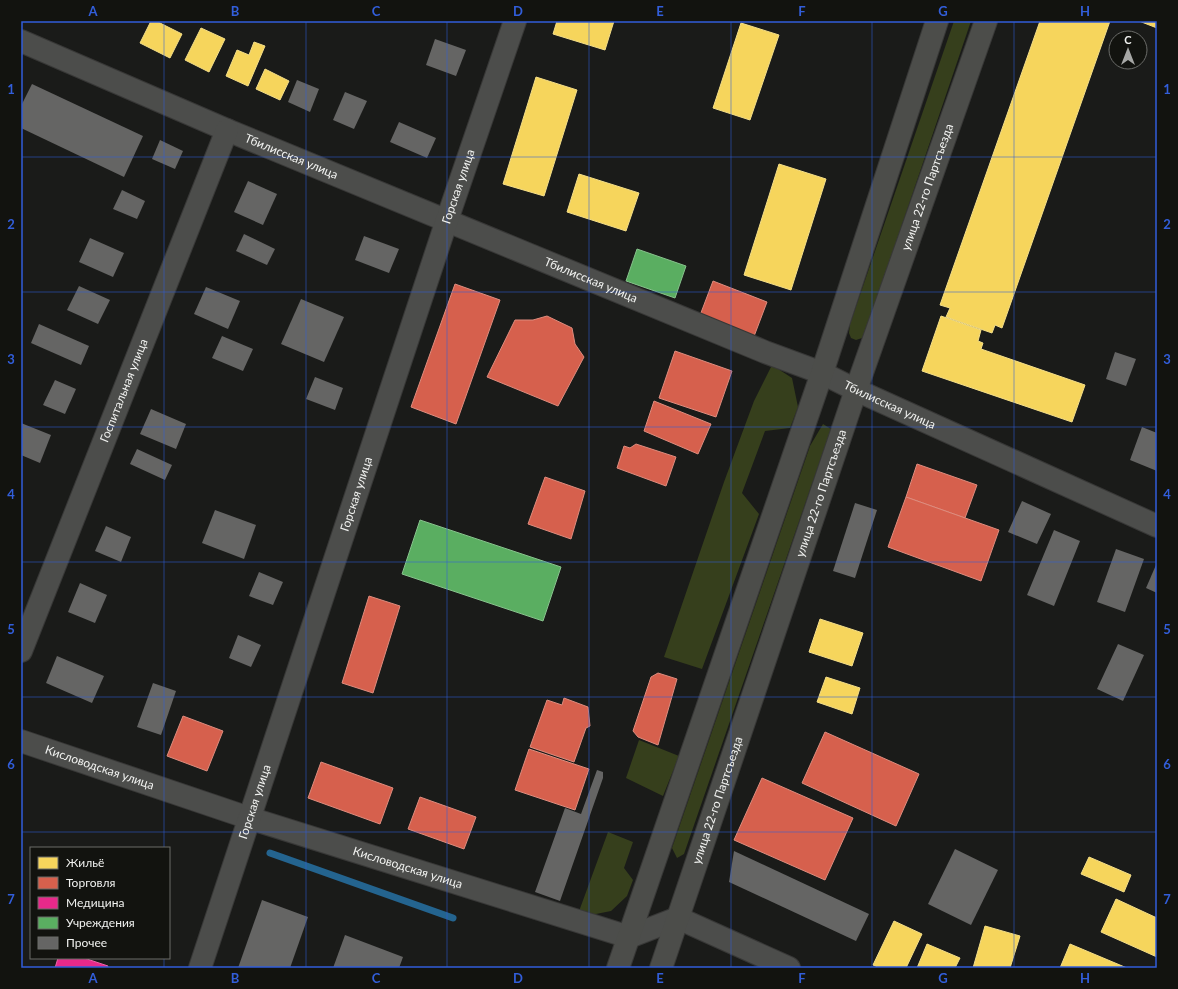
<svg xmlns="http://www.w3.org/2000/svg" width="1178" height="989" font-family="Lato,sans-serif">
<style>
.green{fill:#363f1c}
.homes{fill:#f6d55c;stroke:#f4de88}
.shops{fill:#d6604d;stroke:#de8c7e}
.health{fill:#e7298a;stroke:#ea65a9}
.public{fill:#5aae61;stroke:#87c28c}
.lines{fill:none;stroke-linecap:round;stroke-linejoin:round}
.stream{stroke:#24648f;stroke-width:7}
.building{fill:#656564}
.street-casing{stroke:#383837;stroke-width:24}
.secondary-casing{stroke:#383837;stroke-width:24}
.street{stroke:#4c4d4b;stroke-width:22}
.secondary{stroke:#4c4d4a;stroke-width:22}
.grid{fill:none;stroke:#325eda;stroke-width:1;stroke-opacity:0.55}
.labels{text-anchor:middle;stroke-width:4;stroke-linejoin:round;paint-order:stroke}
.street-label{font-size:12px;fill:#f1f2f0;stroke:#12130f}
.neatline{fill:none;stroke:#325eda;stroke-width:1.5}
.grid-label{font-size:13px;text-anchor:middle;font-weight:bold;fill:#325eda}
</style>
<rect width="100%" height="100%" fill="#1a1b19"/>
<g class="green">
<polygon points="954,21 971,21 866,331 862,338 856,340 851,338 849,333 850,324"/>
<polygon points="772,365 792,378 798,407 790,428 765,431 742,493 759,514 702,669 664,657 724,482 754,401"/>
<polygon points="823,424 831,429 684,854 677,858 672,848 810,446"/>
<polygon points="639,740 679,756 663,796 626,778"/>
<polygon points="608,832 633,842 624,868 633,880 627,896 611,911 591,915 578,914"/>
</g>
<g class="homes">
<polygon points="151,21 156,21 182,34 170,58 140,43"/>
<polygon points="557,21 614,21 605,50 553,34"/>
<polygon points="1040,21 1110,21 1002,328 995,325 992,333 946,317 950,308 940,305"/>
<polygon points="1139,21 1157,21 1157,28"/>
<polygon points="741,23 779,35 750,120 713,108"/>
<polygon points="201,28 225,39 209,72 185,60"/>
<polygon points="254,42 265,46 248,86 226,76 237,50 249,55"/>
<polygon points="265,69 289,81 280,100 256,89"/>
<polygon points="536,77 577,90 544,196 503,184"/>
<polygon points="779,164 826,179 791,290 744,275"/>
<polygon points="579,174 639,193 626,231 567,212"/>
<polygon points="941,316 981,330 978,341 983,343 981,349 1085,385 1072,422 922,371"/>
<polygon points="820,619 863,633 852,666 809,652"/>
<polygon points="826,677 860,688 852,714 817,702"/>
<polygon points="1089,857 1131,875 1124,892 1081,874"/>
<polygon points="1116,899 1157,918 1157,957 1101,932"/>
<polygon points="894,921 922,934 906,968 880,968 873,965"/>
<polygon points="985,926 1020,936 1010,968 973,968"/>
<polygon points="927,944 960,958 955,968 917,968"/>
<polygon points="1070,944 1127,968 1060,968"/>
</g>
<g class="shops">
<polygon points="713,281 767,302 753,339 699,318"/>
<polygon points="455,284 500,300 456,424 411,407"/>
<polygon points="547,316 572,328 575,344 584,357 558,406 487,377 515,320 533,320"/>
<polygon points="675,351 732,371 716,417 659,398"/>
<polygon points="654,401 711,424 698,454 644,431"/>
<polygon points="636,444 676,457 666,486 617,468 624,446 630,448"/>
<polygon points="917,464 977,485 965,518 906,497"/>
<polygon points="545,477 585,491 571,539 528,524"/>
<polygon points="906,497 999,530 981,581 888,547"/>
<polygon points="369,596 400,606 373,693 342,683"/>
<polygon points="658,673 677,679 658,745 638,737 633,731 651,677"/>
<polygon points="564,698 588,707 590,726 586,728 574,762 530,747 547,700 562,705"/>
<polygon points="183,716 223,731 207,771 167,756"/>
<polygon points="825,732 919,774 896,826 802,783"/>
<polygon points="529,749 589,769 575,810 515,790"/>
<polygon points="321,762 393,788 380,824 308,798"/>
<polygon points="762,778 853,818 825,880 734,840"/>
<polygon points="420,797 476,817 464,849 408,829"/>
</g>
<polygon class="health" points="58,958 84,958 108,966 107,968 55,968"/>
<g class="public">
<polygon points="637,249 686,266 675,298 626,281"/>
<polygon points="420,520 561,567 543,621 402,574"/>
</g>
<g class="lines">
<polyline class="stream" points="270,853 453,918"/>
</g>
<g class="building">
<polygon points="435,39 466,50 456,76 426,65"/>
<polygon points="297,80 319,89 310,112 288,102"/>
<polygon points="32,84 143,136 124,177 21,128 21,106"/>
<polygon points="345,92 367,101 354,129 333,120"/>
<polygon points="399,122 436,138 427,158 390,142"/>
<polygon points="160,140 183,151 175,169 152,159"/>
<polygon points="248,181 277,194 263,225 234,212"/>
<polygon points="122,190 145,201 137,219 113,209"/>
<polygon points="244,234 275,249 267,265 236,251"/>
<polygon points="364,236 399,249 389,273 355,260"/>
<polygon points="90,238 124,253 113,277 79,262"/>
<polygon points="79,286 110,300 98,324 67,310"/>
<polygon points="206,287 240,301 228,329 194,314"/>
<polygon points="301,299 344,317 324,362 281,344"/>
<polygon points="39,324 89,346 81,365 31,343"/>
<polygon points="222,336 253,349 243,371 212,358"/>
<polygon points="1115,352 1136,359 1126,386 1106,379"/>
<polygon points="315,377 343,388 335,410 306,399"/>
<polygon points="55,380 76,389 65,414 43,405"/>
<polygon points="151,409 186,424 176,449 140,434"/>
<polygon points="21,423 51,435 40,463 21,455"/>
<polygon points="1142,427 1157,433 1157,471 1130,460"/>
<polygon points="137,449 172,465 165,480 130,464"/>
<polygon points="1022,501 1051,514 1037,544 1008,532"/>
<polygon points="855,503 877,510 855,578 833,571"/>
<polygon points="215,510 256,525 244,559 202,543"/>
<polygon points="106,526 131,537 121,562 95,551"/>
<polygon points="1054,530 1080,541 1054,606 1027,595"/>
<polygon points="1116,549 1144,559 1125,612 1097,602"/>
<polygon points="1156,565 1157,566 1157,593 1146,588"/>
<polygon points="259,572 283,582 273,605 249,596"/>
<polygon points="80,583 107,595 95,623 68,612"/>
<polygon points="238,635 261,645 251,667 229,658"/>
<polygon points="1118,644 1144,655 1123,701 1097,689"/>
<polygon points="57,656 104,676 92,703 46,683"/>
<polygon points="153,683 176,691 161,735 137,727"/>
<polygon points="597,770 603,772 603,778 560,901 535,892 565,808 581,814"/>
<polygon points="955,849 998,870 971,925 928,904"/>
<polygon points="734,851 869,914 856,941 729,882"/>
<polygon points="262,900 308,917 290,968 238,968"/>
<polygon points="345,935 403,957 399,968 333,968"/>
</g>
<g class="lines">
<defs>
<g id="street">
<path id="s1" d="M21,41L227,130L765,352L822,373L856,390L1157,526"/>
<path id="s2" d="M21,651L227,130"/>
<path id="s3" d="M21,741L249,818L629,937L678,918L789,968"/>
<path id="s4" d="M200,968L447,220L515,21"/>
</g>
<g id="secondary">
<polyline points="618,968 822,373 937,21"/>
<path id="s5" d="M661,968L856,390L986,21"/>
</g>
</defs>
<use href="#street" class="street-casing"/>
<use href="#secondary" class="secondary-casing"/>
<use href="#street" class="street"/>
<use href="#secondary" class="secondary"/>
</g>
<path class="grid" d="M164,21V848M306,21V968M447,21V968M589,21V968M731,21V968M872,21V968M1014,21V968M21,157H1157M21,292H1157M21,427H1157M21,562H1157M21,697H1157M21,832H1157M164,958V968"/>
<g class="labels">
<g class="street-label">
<text dy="4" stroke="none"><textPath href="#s1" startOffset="294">Тбилисская улица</textPath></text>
<text dy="4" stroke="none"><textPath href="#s4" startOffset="823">Горская улица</textPath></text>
<text dy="4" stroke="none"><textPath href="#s5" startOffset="825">улица 22-го Партсъезда</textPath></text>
<text dy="4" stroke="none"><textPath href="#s1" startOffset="618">Тбилисская улица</textPath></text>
<text dy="4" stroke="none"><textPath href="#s2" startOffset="280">Госпитальная улица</textPath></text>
<text dy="4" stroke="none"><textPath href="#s1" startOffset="942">Тбилисская улица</textPath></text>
<text dy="4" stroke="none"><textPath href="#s4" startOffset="499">Горская улица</textPath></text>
<text dy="4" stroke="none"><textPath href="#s5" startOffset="501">улица 22-го Партсъезда</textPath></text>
<text dy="4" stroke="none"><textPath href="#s3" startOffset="83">Кисловодская улица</textPath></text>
<text dy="4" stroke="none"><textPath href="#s5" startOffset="177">улица 22-го Партсъезда</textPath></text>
<text dy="4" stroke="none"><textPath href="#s4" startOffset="175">Горская улица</textPath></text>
<text dy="4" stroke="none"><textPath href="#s3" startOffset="407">Кисловодская улица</textPath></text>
</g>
</g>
<rect width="1178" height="989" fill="none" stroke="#12130f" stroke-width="44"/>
<rect x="30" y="847" width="140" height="112" fill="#12130f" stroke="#6b6c69"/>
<rect x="38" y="857" width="20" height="12" fill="#f6d55c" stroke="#6b6c69"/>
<text x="66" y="867" font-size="12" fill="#f1f2f0">Жильё</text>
<rect x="38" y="877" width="20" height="12" fill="#d6604d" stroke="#6b6c69"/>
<text x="66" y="887" font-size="12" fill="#f1f2f0">Торговля</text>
<rect x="38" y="897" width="20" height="12" fill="#e7298a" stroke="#6b6c69"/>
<text x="66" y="907" font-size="12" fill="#f1f2f0">Медицина</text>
<rect x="38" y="917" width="20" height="12" fill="#5aae61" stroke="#6b6c69"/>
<text x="66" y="927" font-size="12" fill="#f1f2f0">Учреждения</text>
<rect x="38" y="937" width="20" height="12" fill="#656564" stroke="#6b6c69"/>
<text x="66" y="947" font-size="12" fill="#f1f2f0">Прочее</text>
<g transform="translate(1128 50)"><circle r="19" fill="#12130f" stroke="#6b6c69"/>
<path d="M0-3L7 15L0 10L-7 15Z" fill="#a6a7a5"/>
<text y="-6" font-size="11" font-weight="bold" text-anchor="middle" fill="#f1f2f0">С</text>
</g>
<rect x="22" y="22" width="1134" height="945" class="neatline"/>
<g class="grid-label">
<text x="93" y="16">A</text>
<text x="235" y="16">B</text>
<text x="376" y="16">C</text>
<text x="518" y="16">D</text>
<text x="660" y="16">E</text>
<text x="802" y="16">F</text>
<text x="943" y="16">G</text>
<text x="1085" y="16">H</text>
<text x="11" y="94">1</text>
<text x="1167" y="94">1</text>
<text x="11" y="229">2</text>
<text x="1167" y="229">2</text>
<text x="11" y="364">3</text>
<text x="1167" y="364">3</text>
<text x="11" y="499">4</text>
<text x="1167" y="499">4</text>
<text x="11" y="634">5</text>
<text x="1167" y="634">5</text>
<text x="11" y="769">6</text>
<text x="1167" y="769">6</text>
<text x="11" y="904">7</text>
<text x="1167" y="904">7</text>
<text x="93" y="983">A</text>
<text x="235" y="983">B</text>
<text x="376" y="983">C</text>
<text x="518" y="983">D</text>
<text x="660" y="983">E</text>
<text x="802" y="983">F</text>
<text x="943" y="983">G</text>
<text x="1085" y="983">H</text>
</g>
</svg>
